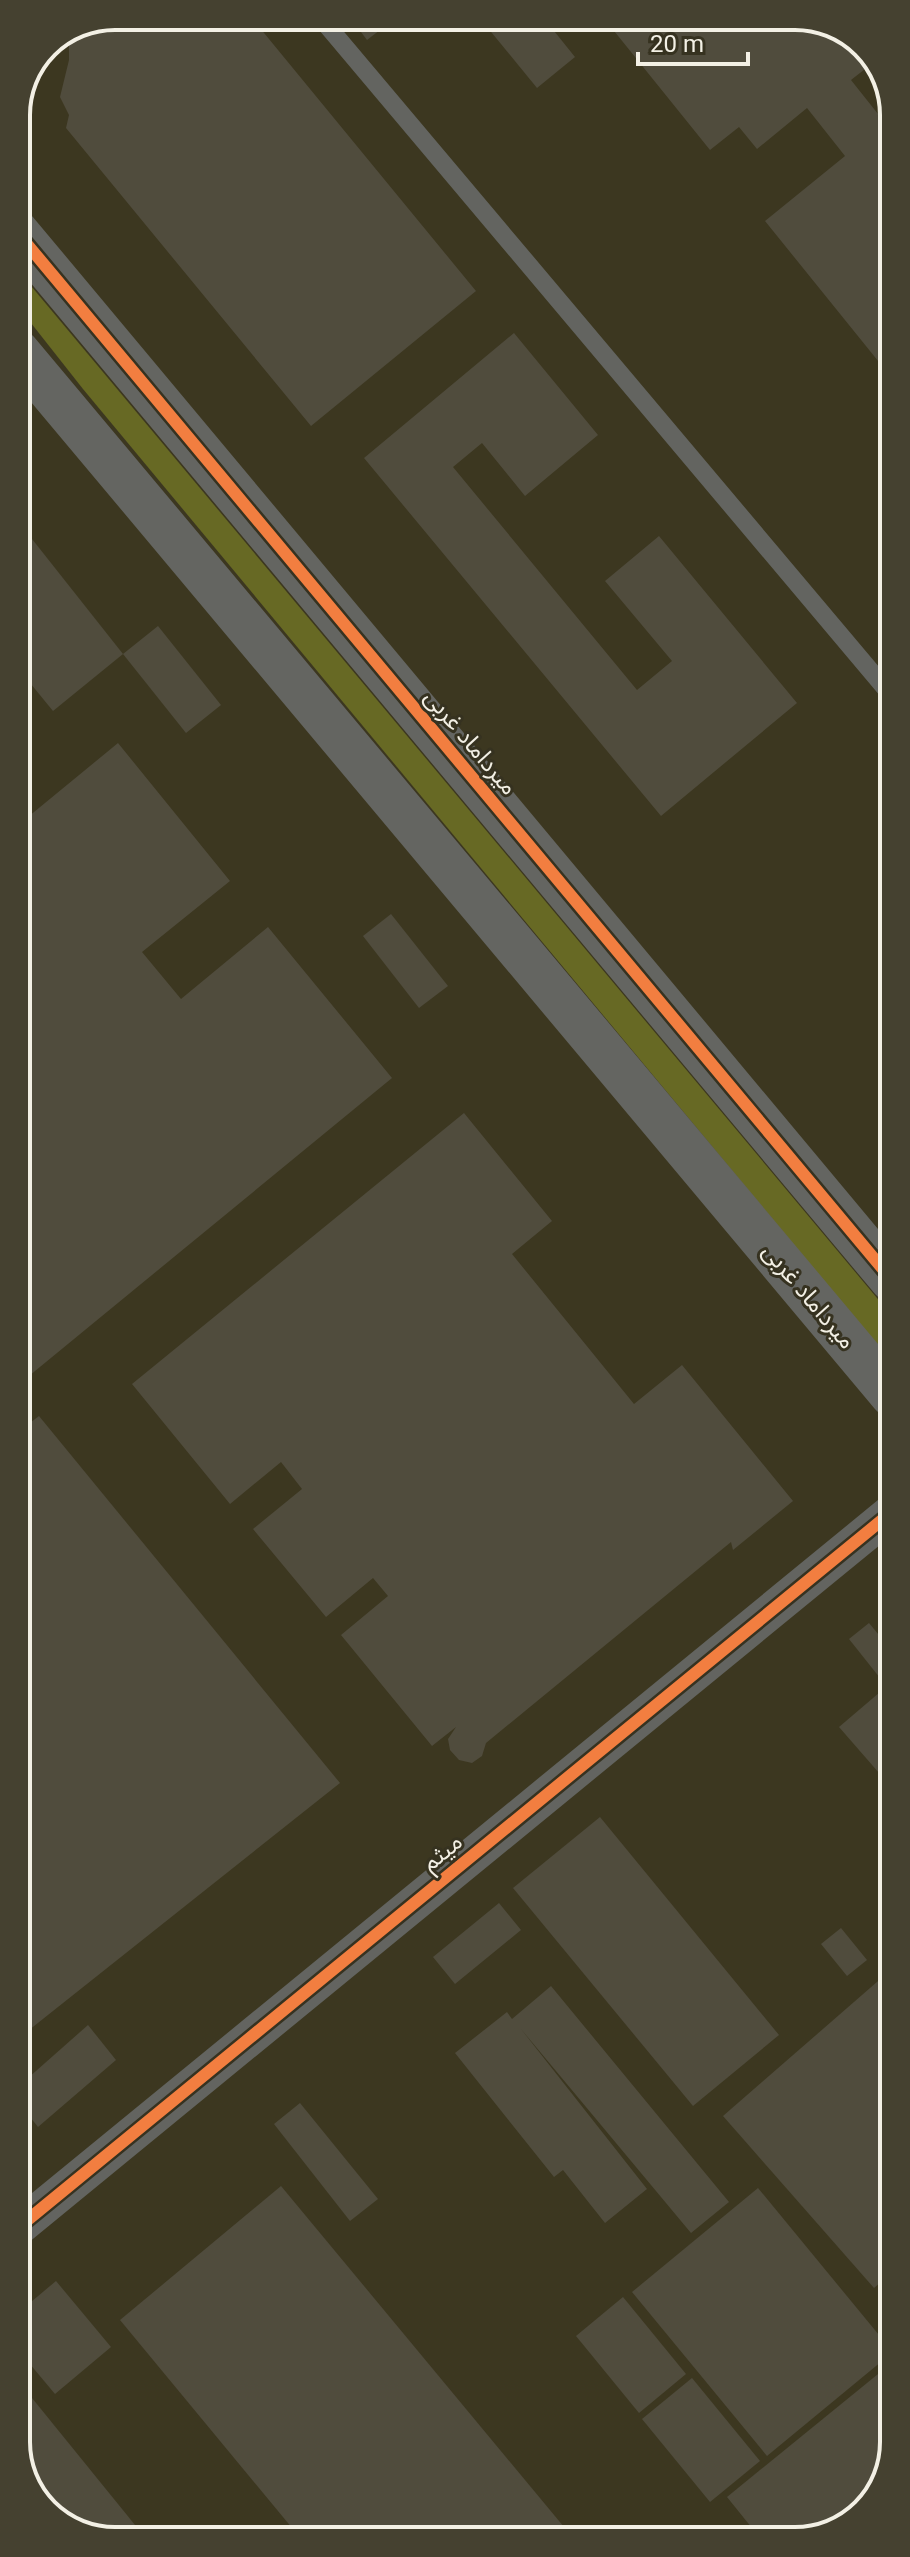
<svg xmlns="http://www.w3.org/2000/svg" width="910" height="2557" font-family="Roboto,'Noto Sans Arabic',sans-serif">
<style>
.built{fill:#3c3720}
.forest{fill:#676924}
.building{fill:#504c3d}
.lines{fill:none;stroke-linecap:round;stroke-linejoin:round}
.lane{stroke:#636460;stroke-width:18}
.street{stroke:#636460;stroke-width:36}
.secondary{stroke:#646561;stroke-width:44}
.cycleway-casing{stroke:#363220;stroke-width:17}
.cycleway{stroke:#f27e40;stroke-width:12}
.labels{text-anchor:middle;stroke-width:6;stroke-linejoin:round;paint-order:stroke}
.street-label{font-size:24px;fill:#f3f0e5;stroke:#363220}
.rim{fill:none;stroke:#f3f0e5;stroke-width:4}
</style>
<rect width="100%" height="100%" fill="#312e25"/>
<polygon class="built" points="115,16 802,16 860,40 891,89 894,2442 874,2502 821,2538 108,2541 19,2468 16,109 45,45"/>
<polygon class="forest" points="16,268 892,1316 892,1363 83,389 16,304"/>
<g class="building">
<polygon points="115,16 250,16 476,291 311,426 66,128 69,115 60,97 69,60 69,44 93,25"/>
<polygon points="349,16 398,16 367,40"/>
<polygon points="478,16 542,16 575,57 537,88"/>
<polygon points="602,16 802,16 860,40 874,62 851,80 882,119 891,113 891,377 765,221 845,156 807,108 757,149 739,127 710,150"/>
<polygon points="514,333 598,435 525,496 482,443 453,467 637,690 672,661 605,581 659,536 797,703 661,816 364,458"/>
<polygon points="17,520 123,654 53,711 17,667"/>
<polygon points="158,626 221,705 186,733 123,654"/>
<polygon points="118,743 230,881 142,952 181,999 268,927 392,1078 18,1385 17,826"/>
<polygon points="391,914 448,986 419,1008 363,936"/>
<polygon points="464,1113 552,1221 512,1254 634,1404 682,1365 793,1501 733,1550 731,1542 486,1743 482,1756 472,1763 459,1760 450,1750 448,1739 456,1727 432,1746 341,1635 388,1596 373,1578 326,1617 253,1529 302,1489 281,1462 230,1504 132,1384"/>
<polygon points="39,1416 340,1783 19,2038 18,1432"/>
<polygon points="869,1623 893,1652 893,1668 880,1678 849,1639"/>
<polygon points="893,1681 893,1789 839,1727"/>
<polygon points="600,1817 779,2035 693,2106 513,1888"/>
<polygon points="499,1903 521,1930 455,1984 433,1957"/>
<polygon points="841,1928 867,1960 847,1976 821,1944"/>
<polygon points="893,1968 894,2271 874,2288 723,2116"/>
<polygon points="551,1986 729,2202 691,2233 521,2029 647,2189 605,2223 563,2170 554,2177 455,2053 507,2012 512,2019"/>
<polygon points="88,2025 116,2060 38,2127 19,2103 19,2086"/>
<polygon points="300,2103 378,2199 350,2221 274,2124"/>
<polygon points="281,2186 574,2539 302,2540 120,2320"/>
<polygon points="758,2188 893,2352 767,2456 632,2292"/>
<polygon points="56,2281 111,2347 55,2394 19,2351 19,2312"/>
<polygon points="623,2297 686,2374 639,2413 576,2336"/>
<polygon points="894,2361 894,2442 874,2502 821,2538 760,2538 727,2497"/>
<polygon points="692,2378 760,2461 710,2502 642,2419"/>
<polygon points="32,2398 148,2541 108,2541 50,2517 19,2468 19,2409"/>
</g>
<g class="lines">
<polyline class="lane" points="319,16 891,695"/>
<polyline class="street" points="19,2227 893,1511"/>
<g class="secondary">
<polyline points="16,231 892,1280"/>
<polyline points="17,351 892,1395"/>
</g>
<defs>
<g id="cycleway">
<polyline points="16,231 892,1280"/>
<polyline points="19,2227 893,1511"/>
</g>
</defs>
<use href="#cycleway" class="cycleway-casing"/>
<use href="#cycleway" class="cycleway"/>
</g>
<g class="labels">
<g class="street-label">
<text transform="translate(471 742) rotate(50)" y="8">میرداماد غربی</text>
<text transform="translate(809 1296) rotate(50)" y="8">میرداماد غربی</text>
<text transform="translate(442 1852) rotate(-39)" y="8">میثم</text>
</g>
</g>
<path d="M0 0H910V2557H0ZM115 30H795A85 85 0 0 1 880 115V2442A85 85 0 0 1 795 2527H115A85 85 0 0 1 30 2442V115A85 85 0 0 1 115 30Z" fill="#454130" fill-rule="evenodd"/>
<path class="rim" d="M115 30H795A85 85 0 0 1 880 115V2442A85 85 0 0 1 795 2527H115A85 85 0 0 1 30 2442V115A85 85 0 0 1 115 30Z"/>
<path d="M638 52v12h110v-12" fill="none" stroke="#f3f0e5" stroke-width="4"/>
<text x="650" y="52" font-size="24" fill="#f3f0e5" stroke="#363220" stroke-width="6" paint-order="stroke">20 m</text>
</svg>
